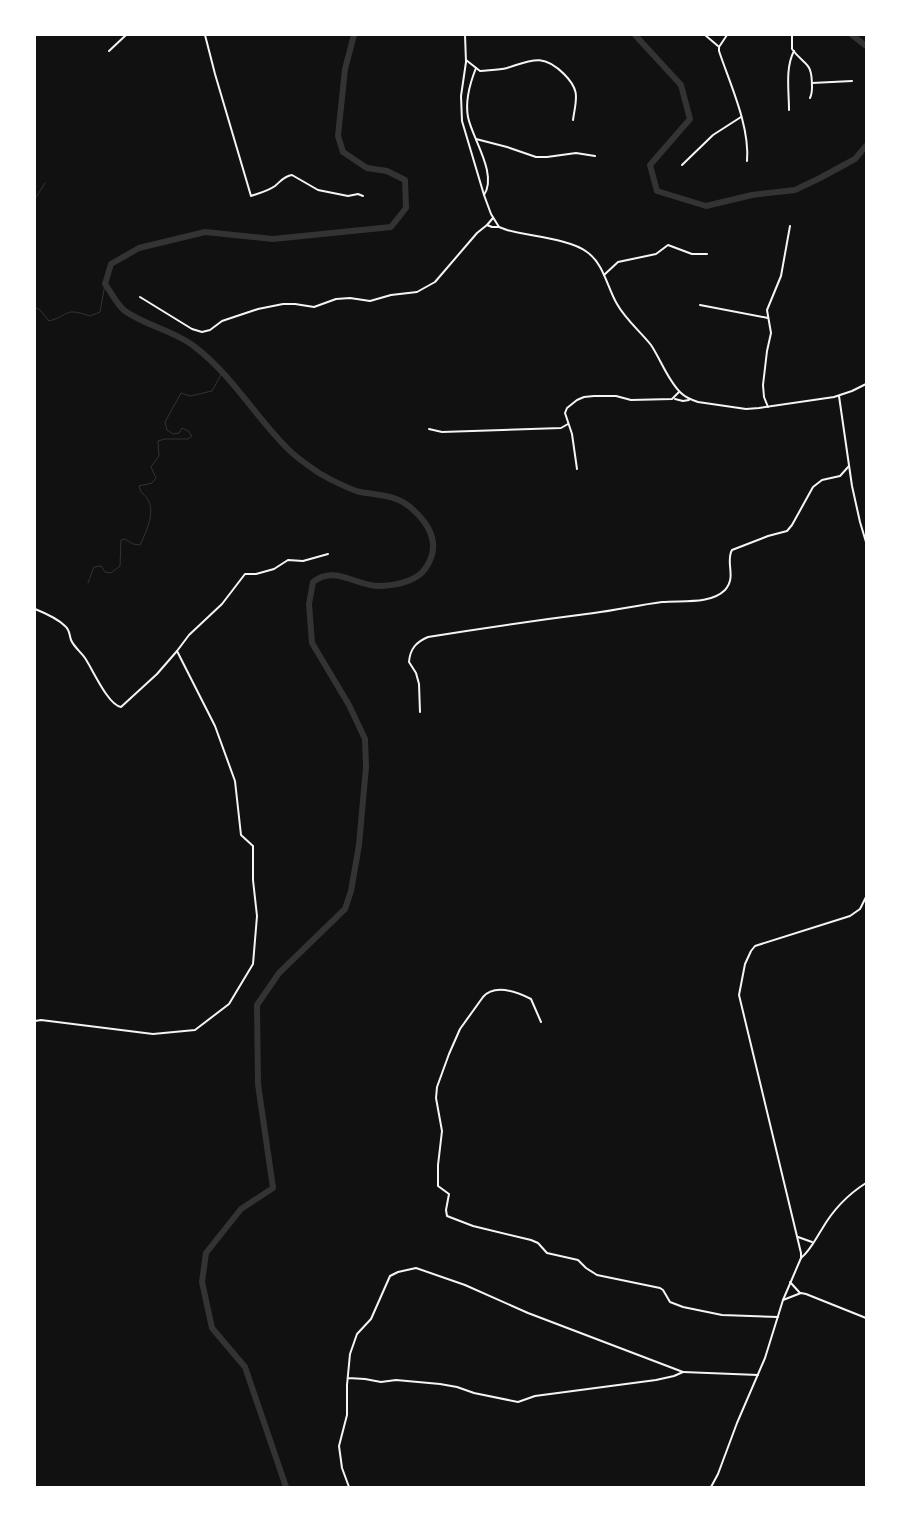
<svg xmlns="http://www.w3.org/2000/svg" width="901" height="1522" font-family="'DejaVu Sans',sans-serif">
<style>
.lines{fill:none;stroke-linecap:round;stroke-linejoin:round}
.stream{stroke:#333;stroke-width:1}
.river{stroke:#333;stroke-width:6}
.minor{stroke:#f5f5f5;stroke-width:2}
</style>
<rect width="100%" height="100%" fill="#111"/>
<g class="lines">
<g class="stream">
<polyline points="35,199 45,183"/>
<path d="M35,308L39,309L49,321C71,315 63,307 90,316L100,312L105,284"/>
<path d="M88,583L94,567L101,566L105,572L111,573L120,566L121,540L125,539L133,544L140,545C148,528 159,505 141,492L139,486L152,483L156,478L151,467L159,456L158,441L165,439H188L192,436L188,431L182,428L179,433L173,434L167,430L165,422L181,393L190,396L212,391L223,371"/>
</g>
<g class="river">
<polyline points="635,35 681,85 690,119 650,165 657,191 706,206 752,195 795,190 820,178 855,159 866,146"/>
<polyline points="852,35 866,46"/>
<path d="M286,1487L245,1367L212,1328L202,1282L206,1253L241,1209L273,1188L258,1084L257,1005L279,973L345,909L351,891L359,845L366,767L365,739L349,705L312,643L309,604L313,582C334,565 355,585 377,586C393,586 416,582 425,569C442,545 430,524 410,507C396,495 378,495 360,492C349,489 329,479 319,473C309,466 298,459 289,450C256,418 233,376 195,347C175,331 146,326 125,311C117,305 111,292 105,284L111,264L139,248L205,232L273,239L391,227L406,208L405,180L387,171L367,168L343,152L338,136L345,69L354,35"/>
</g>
<g class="minor">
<path d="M205,35L215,74L251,196C260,193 268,191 275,186C281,181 284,176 292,175L318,190L348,196L358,194L363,196"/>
<path d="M465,35L466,62L461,96L462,121L484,195L491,214L499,227L507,230C528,236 571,239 587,252C604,264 607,287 617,304C626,320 640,331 651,345C661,360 668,381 681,393C686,398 692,400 698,402L746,409L759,408L834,397L852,391L866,384"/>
<polyline points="705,35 718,46"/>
<path d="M727,35L719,47V51C730,84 750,126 747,161"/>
<path d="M792,35V49C805,67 812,60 812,87C812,91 812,94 810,98"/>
<polyline points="109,51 126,35"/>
<path d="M466,60L480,71C489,70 499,70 507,68C532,60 543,53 564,74C581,91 576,99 573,120"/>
<path d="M476,68C470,83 465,101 468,117C472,138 498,174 484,195"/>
<polyline points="812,83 852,81"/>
<path d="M789,110C789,91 785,68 794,51"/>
<polyline points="476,139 507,147 536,157 547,157 576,153 595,156"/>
<polyline points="682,165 713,135 741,117"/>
<polyline points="487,225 492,227 499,227"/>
<polyline points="604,275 618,262 656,254 668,245 692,254 707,254"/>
<polyline points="140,297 192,329 202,332 210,330 222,321 258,309 283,304 295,304 314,307 336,299 350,298 370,301 391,295 417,292 435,282 477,233 487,225 493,218"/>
<polyline points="700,305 768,318"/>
<polyline points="839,396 852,486 860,522 866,542"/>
<polyline points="675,399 683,401 689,400"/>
<polyline points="768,407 764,397 763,385 767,351 771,333 767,310 781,276 790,226"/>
<polyline points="429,429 442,432 561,428 568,424"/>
<polyline points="577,469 572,434 565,413 567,408 577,400 584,397 594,396 616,396 631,400 672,399 679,392"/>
<path d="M35,609C45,613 57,618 65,626C70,630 69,634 71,640C74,647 81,652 85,658C93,670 108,705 121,707L157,674L177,651L189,635L222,604L245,574H256L274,569L288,560L303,561L328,554"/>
<path d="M420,712L419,684L416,673L409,662C410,649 416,642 428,637C483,628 539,620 594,613C617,610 639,605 662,602C681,600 710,605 725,590C737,577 725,562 732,550L768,536L787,531L792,525L813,487L822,480L840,476L849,466"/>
<polyline points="866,866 866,888"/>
<polyline points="35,1021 41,1020 153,1034 195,1030 229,1004 253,964 257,916 253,880 253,846 241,835 235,781 215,726 177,651"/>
<path d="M541,1022L531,999C517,992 495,983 483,997L460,1029L449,1054L437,1087L436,1098L442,1131L438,1165V1186L449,1194L446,1210L447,1216L473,1226L531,1240L538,1243L547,1253L578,1260L586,1268L597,1275L660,1288L663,1290L670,1302L683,1307L722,1315L778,1317"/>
<polyline points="798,1237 812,1242"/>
<path d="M801,1258C810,1251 815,1240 822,1229C833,1210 847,1195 866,1183"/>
<polyline points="790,1282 800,1293"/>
<polyline points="783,1300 801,1293 806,1294 866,1318"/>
<polyline points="683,1372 758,1375"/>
<polyline points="348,1378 365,1379 381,1382 396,1380 440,1384 457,1387 474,1393 518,1402 535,1396 656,1380 674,1376 683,1372 528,1313 465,1285 416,1268 398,1272 390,1276 371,1319 357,1334 350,1354 347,1385 347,1415 339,1446 342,1468 349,1487"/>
<polyline points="711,1487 718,1474 737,1423 765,1358 783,1300 801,1258 801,1253 739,995 745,964 751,951 755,946 850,916 860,909 866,897"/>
</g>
</g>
<rect width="901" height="1522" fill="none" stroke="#ffffff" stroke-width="72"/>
</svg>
